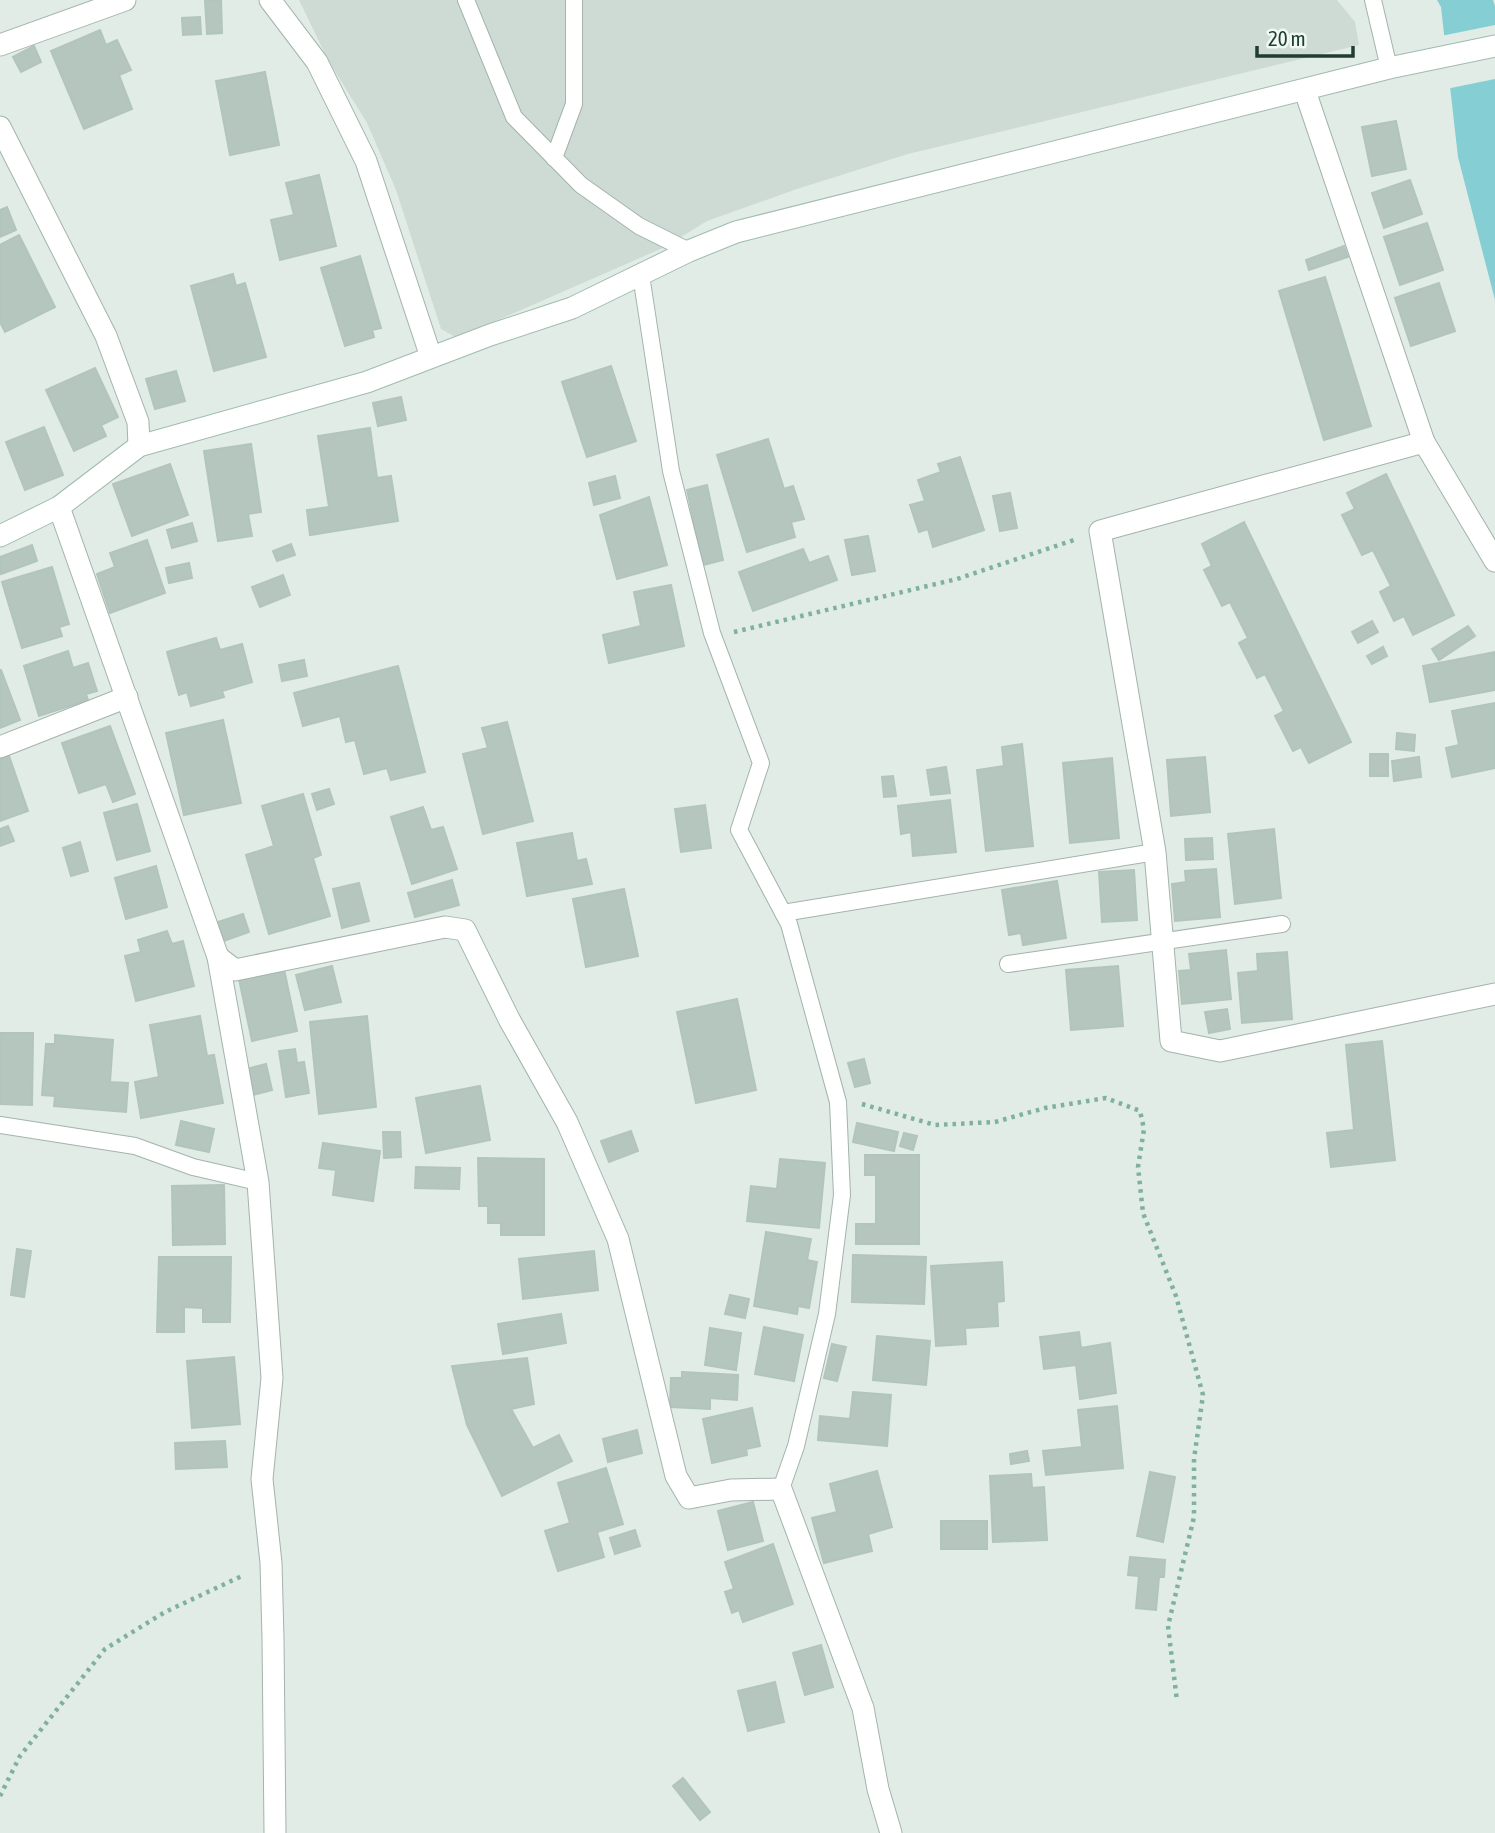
<svg xmlns="http://www.w3.org/2000/svg" width="1495" height="1833" font-family="'Asap Condensed',sans-serif">
<style>
.built{fill:#cedbd4}
.water{fill:#85ced4}
.pier{fill:#e0ece5}
.building{fill:#b5c6be;stroke:#b2c5bc;stroke-width:2}
.lines{fill:none;stroke-linecap:round;stroke-linejoin:round}
.lane-casing{stroke:#a3b4ac;stroke-width:18}
.street-casing{stroke:#a3b4ac;stroke-width:23}
.secondary-casing{stroke:#a0bbaf;stroke-width:23}
.path{stroke:#7fb19d;stroke-width:4.5;stroke-dasharray:3.5 5;stroke-linecap:butt}
.lane{stroke:#fff;stroke-width:16}
.street{stroke:#fff;stroke-width:21}
.secondary{stroke:#fff;stroke-width:21}
</style>
<rect width="100%" height="100%" fill="#e0ece5"/>
<polygon class="built" points="299,0 1337,0 1355,22 1359,45 908,154 797,189 707,221 665,247 457,338 441,329 396,190 367,123 328,60"/>
<polygon class="water" points="1437,0 1493,0 1495,6 1495,300 1458,157 1441,7"/>
<polygon class="pier" points="1495,25 1495,79 1446,89 1441,36"/>
<g class="building">
<polygon points="205,0 221,0 222,33 207,34"/>
<polygon points="200,17 201,34 183,35 182,18"/>
<polygon points="100,30 106,45 117,40 131,70 119,75 132,109 84,129 51,51"/>
<polygon points="34,46 41,62 21,72 13,57"/>
<polygon points="265,72 279,145 230,155 216,81"/>
<polygon points="1396,121 1406,169 1372,176 1362,127"/>
<polygon points="319,175 336,246 280,260 271,220 294,215 286,183"/>
<polygon points="1410,180 1422,214 1384,228 1372,193"/>
<polygon points="7,207 16,230 0,237 0,210"/>
<polygon points="1427,223 1443,270 1400,285 1384,237"/>
<polygon points="19,235 55,307 5,332 0,322 0,245"/>
<polygon points="1344,246 1348,257 1309,270 1306,260"/>
<polygon points="360,256 381,328 372,330 374,337 345,346 321,268"/>
<polygon points="233,274 236,286 245,283 266,357 214,371 191,286"/>
<polygon points="1325,277 1371,426 1324,440 1279,291"/>
<polygon points="1439,283 1455,331 1411,346 1395,298"/>
<polygon points="611,366 636,441 587,457 562,382"/>
<polygon points="95,368 118,417 101,425 106,436 74,451 46,390"/>
<polygon points="176,371 185,401 155,409 146,379"/>
<polygon points="401,397 406,420 378,426 373,403"/>
<polygon points="44,427 63,475 25,490 6,442"/>
<polygon points="370,428 377,478 391,476 398,521 310,535 307,510 329,507 318,436"/>
<polygon points="768,439 784,489 793,486 804,519 791,522 795,537 747,552 717,455"/>
<polygon points="251,444 261,512 248,514 252,536 218,541 204,451"/>
<polygon points="960,457 984,530 933,547 928,529 919,532 910,505 925,501 918,480 941,472 938,464"/>
<polygon points="170,464 188,515 132,536 113,484"/>
<polygon points="1386,474 1454,615 1413,635 1404,616 1394,621 1380,592 1391,586 1373,550 1362,555 1342,515 1355,509 1347,493"/>
<polygon points="615,476 620,498 594,505 589,483"/>
<polygon points="707,485 723,560 703,565 687,490"/>
<polygon points="1010,493 1017,528 1000,531 993,496"/>
<polygon points="649,497 667,565 617,579 600,515"/>
<polygon points="1244,522 1351,742 1309,763 1301,747 1293,751 1275,716 1284,711 1265,674 1257,678 1239,643 1248,638 1230,602 1222,606 1204,570 1212,566 1202,544"/>
<polygon points="192,523 197,541 172,548 167,530"/>
<polygon points="868,536 875,571 852,575 845,540"/>
<polygon points="147,540 165,593 110,613 97,574 115,567 110,553"/>
<polygon points="291,544 295,555 277,561 273,551"/>
<polygon points="32,545 37,561 1,574 0,557"/>
<polygon points="803,549 809,563 828,556 837,580 753,611 739,572"/>
<polygon points="189,563 192,578 169,583 166,568"/>
<polygon points="52,567 69,624 59,627 62,636 22,648 2,582"/>
<polygon points="283,575 290,595 260,607 252,587"/>
<polygon points="671,585 684,646 609,663 603,635 641,626 634,592"/>
<polygon points="1372,621 1378,632 1358,643 1352,632"/>
<polygon points="1468,626 1475,636 1439,660 1432,649"/>
<polygon points="216,638 220,650 242,644 252,682 222,691 224,697 191,706 187,692 179,695 167,652"/>
<polygon points="1383,647 1387,656 1372,664 1367,656"/>
<polygon points="68,651 73,668 88,663 97,691 86,694 88,700 39,716 24,666"/>
<polygon points="1495,652 1495,690 1430,702 1423,666"/>
<polygon points="304,660 307,676 282,681 279,665"/>
<polygon points="398,666 425,772 391,780 387,768 364,774 355,740 346,742 340,716 303,726 294,693"/>
<polygon points="1,670 20,720 0,728 0,670"/>
<polygon points="1495,703 1495,768 1452,777 1446,748 1459,745 1452,711"/>
<polygon points="223,720 241,803 184,815 166,733"/>
<polygon points="507,722 533,821 483,834 463,754 488,748 482,728"/>
<polygon points="110,726 135,794 113,802 106,784 79,793 62,743"/>
<polygon points="1397,733 1415,735 1414,751 1396,749"/>
<polygon points="1022,744 1033,846 986,851 977,770 1004,766 1002,747"/>
<polygon points="8,753 28,811 0,821 0,755"/>
<rect x="1370" y="754" width="18" height="22"/>
<polygon points="1205,757 1210,812 1171,816 1167,760"/>
<polygon points="1419,757 1421,777 1394,781 1392,761"/>
<polygon points="1112,758 1119,838 1070,843 1063,763"/>
<polygon points="946,767 950,793 931,795 927,770"/>
<polygon points="893,776 896,796 884,797 882,777"/>
<polygon points="329,789 334,804 317,810 312,794"/>
<polygon points="303,794 321,855 313,858 330,916 269,934 246,855 274,846 262,806"/>
<polygon points="950,800 956,852 913,856 911,832 901,834 898,806"/>
<polygon points="137,804 150,851 117,860 104,813"/>
<polygon points="705,805 711,848 681,852 675,809"/>
<polygon points="423,807 431,830 443,827 457,869 412,884 391,817"/>
<polygon points="8,826 14,841 0,846 0,829"/>
<polygon points="1274,829 1281,898 1235,904 1228,834"/>
<polygon points="572,833 577,861 586,859 592,884 527,896 517,843"/>
<polygon points="1212,838 1213,859 1186,860 1185,839"/>
<polygon points="80,842 88,871 71,876 63,848"/>
<polygon points="156,866 167,907 126,919 115,878"/>
<polygon points="1216,869 1220,917 1175,921 1172,884 1186,882 1185,871"/>
<polygon points="1134,870 1137,920 1102,922 1099,872"/>
<polygon points="452,880 459,905 415,917 408,893"/>
<polygon points="1057,881 1066,938 1023,945 1021,933 1009,935 1002,890"/>
<polygon points="359,883 369,921 342,928 333,889"/>
<polygon points="624,889 638,956 586,967 573,899"/>
<polygon points="243,914 249,932 221,942 215,923"/>
<polygon points="167,931 172,944 183,941 194,986 136,1001 125,956 141,952 138,940"/>
<polygon points="1226,950 1231,999 1182,1004 1179,971 1191,970 1189,954"/>
<polygon points="1287,952 1292,1019 1242,1023 1238,973 1258,971 1257,954"/>
<polygon points="332,966 341,1002 305,1010 296,975"/>
<polygon points="1118,966 1123,1026 1071,1030 1066,970"/>
<polygon points="284,969 297,1031 252,1041 239,979"/>
<polygon points="737,999 756,1090 696,1103 677,1012"/>
<polygon points="1227,1009 1230,1029 1209,1033 1205,1012"/>
<polygon points="200,1016 207,1056 214,1055 223,1103 141,1118 135,1082 159,1077 150,1025"/>
<polygon points="367,1016 376,1107 319,1114 310,1022"/>
<polygon points="0,1033 33,1033 32,1105 0,1104"/>
<polygon points="55,1035 113,1040 110,1082 128,1083 126,1112 54,1106 55,1096 42,1095 46,1044 55,1044"/>
<polygon points="1382,1041 1395,1160 1331,1167 1327,1133 1354,1130 1346,1045"/>
<polygon points="295,1049 297,1063 304,1062 309,1093 286,1097 279,1051"/>
<polygon points="864,1059 870,1083 855,1087 848,1063"/>
<polygon points="266,1064 272,1090 249,1096 243,1070"/>
<polygon points="480,1086 490,1140 426,1153 416,1098"/>
<polygon points="181,1121 214,1129 209,1152 176,1145"/>
<polygon points="857,1123 898,1132 894,1151 853,1142"/>
<polygon points="631,1131 638,1151 609,1162 601,1141"/>
<polygon points="383,1132 400,1132 401,1157 384,1158"/>
<polygon points="904,1133 917,1136 913,1150 900,1146"/>
<polygon points="323,1143 380,1151 373,1201 333,1195 336,1170 319,1168"/>
<polygon points="865,1155 919,1155 919,1244 856,1244 856,1224 876,1224 876,1175 865,1175"/>
<polygon points="478,1158 544,1159 544,1235 501,1235 501,1223 488,1223 488,1206 479,1206"/>
<polygon points="780,1159 825,1163 819,1228 747,1221 751,1186 777,1189"/>
<polygon points="416,1167 460,1168 459,1189 415,1188"/>
<polygon points="224,1185 225,1244 173,1245 172,1186"/>
<polygon points="766,1232 811,1239 807,1260 817,1262 809,1308 798,1306 797,1314 754,1306"/>
<polygon points="17,1249 31,1251 24,1297 11,1295"/>
<polygon points="594,1251 598,1290 523,1299 519,1259"/>
<polygon points="853,1255 926,1257 924,1304 852,1302"/>
<polygon points="159,1257 231,1257 230,1322 203,1322 203,1308 184,1307 184,1332 157,1332"/>
<polygon points="1002,1262 1004,1301 997,1302 998,1326 965,1328 966,1344 936,1346 931,1266"/>
<polygon points="730,1295 749,1299 745,1318 725,1314"/>
<polygon points="561,1314 566,1343 503,1354 498,1324"/>
<polygon points="764,1327 803,1335 794,1381 755,1374"/>
<polygon points="710,1328 741,1333 736,1370 705,1365"/>
<polygon points="1079,1332 1081,1348 1110,1343 1116,1393 1080,1399 1076,1365 1044,1369 1040,1337"/>
<polygon points="877,1336 930,1341 926,1385 873,1380"/>
<polygon points="832,1344 846,1347 837,1381 824,1378"/>
<polygon points="234,1357 240,1424 192,1428 187,1361"/>
<polygon points="527,1358 534,1404 511,1409 533,1448 559,1435 572,1461 502,1496 467,1425 452,1366"/>
<polygon points="682,1372 738,1375 737,1400 710,1398 710,1409 670,1407 671,1378 682,1378"/>
<polygon points="853,1392 891,1395 887,1446 818,1440 820,1416 850,1419"/>
<polygon points="1117,1406 1123,1468 1046,1475 1043,1451 1082,1447 1078,1410"/>
<polygon points="752,1408 760,1446 746,1449 747,1455 712,1463 703,1419"/>
<polygon points="637,1430 642,1453 608,1462 603,1439"/>
<polygon points="225,1441 227,1467 176,1469 175,1443"/>
<polygon points="1027,1451 1029,1461 1011,1464 1010,1454"/>
<polygon points="606,1468 623,1524 597,1532 604,1557 558,1571 545,1531 570,1523 558,1483"/>
<polygon points="877,1471 892,1527 868,1534 872,1551 824,1563 812,1518 837,1512 830,1484"/>
<polygon points="1150,1472 1175,1477 1163,1542 1137,1536"/>
<polygon points="1031,1474 1032,1488 1044,1487 1047,1540 993,1542 990,1476"/>
<polygon points="753,1502 763,1541 728,1550 718,1511"/>
<rect x="941" y="1521" width="46" height="28"/>
<polygon points="635,1530 640,1546 615,1554 610,1538"/>
<polygon points="773,1544 793,1604 743,1622 739,1610 732,1613 725,1592 734,1589 725,1562"/>
<polygon points="1130,1557 1165,1560 1164,1577 1159,1577 1156,1610 1136,1608 1139,1576 1128,1575"/>
<polygon points="821,1645 833,1687 805,1695 793,1653"/>
<polygon points="775,1682 784,1722 748,1731 738,1691"/>
<polygon points="683,1778 710,1812 700,1820 673,1786"/>
</g>
<g class="lines">
<defs>
<g id="lane">
<polyline points="466,0 514,117 581,185 639,226 689,251"/>
<polyline points="1373,0 1389,68"/>
<polyline points="554,158 574,104 574,0"/>
<polyline points="641,275 671,471 712,633 761,763 739,830 789,924 838,1102 842,1195 827,1314 796,1446 781,1489"/>
<polyline points="783,913 1155,852"/>
<polyline points="1008,964 1282,924"/>
<polyline points="0,1125 135,1146 193,1167 258,1182"/>
</g>
<g id="street">
<polyline points="270,0 317,62 366,161 431,357"/>
<polyline points="0,45 125,0"/>
<polyline points="1305,91 1424,442 1495,561"/>
<polyline points="0,127 106,336 138,422 139,446"/>
<polyline points="1424,442 1100,531 1155,852 1171,1041 1220,1051 1495,994"/>
<polyline points="59,507 218,957 258,1182 272,1378 262,1479 271,1563 273,1638 275,1833"/>
<polyline points="0,747 127,697"/>
<polyline points="218,957 235,970 445,927 465,930 509,1019 567,1122 618,1239 676,1476 689,1498 731,1490 781,1489 863,1708 878,1789 891,1833"/>
</g>
<polyline id="secondary" points="0,536 59,507 139,446 367,382 490,335 572,308 689,251 736,232 1389,68 1495,46"/>
</defs>
<use href="#lane" class="lane-casing"/>
<use href="#street" class="street-casing"/>
<use href="#secondary" class="secondary-casing"/>
<g class="path">
<polyline points="734,632 957,579 1077,539"/>
<polyline points="862,1104 935,1125 995,1122 1045,1108 1106,1098 1140,1111 1144,1129 1138,1167 1143,1213 1176,1296 1203,1395 1194,1459 1194,1517 1168,1626 1177,1701"/>
<polyline points="0,1796 20,1756 105,1649 165,1612 244,1575"/>
</g>
<use href="#lane" class="lane"/>
<use href="#street" class="street"/>
<use href="#secondary" class="secondary"/>
</g>
<path d="M1257 46v10h96v-10" fill="none" stroke="#203d32" stroke-width="3.5"/>
<text x="1268" y="46" font-size="21" fill="#203d32" stroke="#f0f8f3" stroke-width="5" paint-order="stroke">20 m</text>
</svg>
